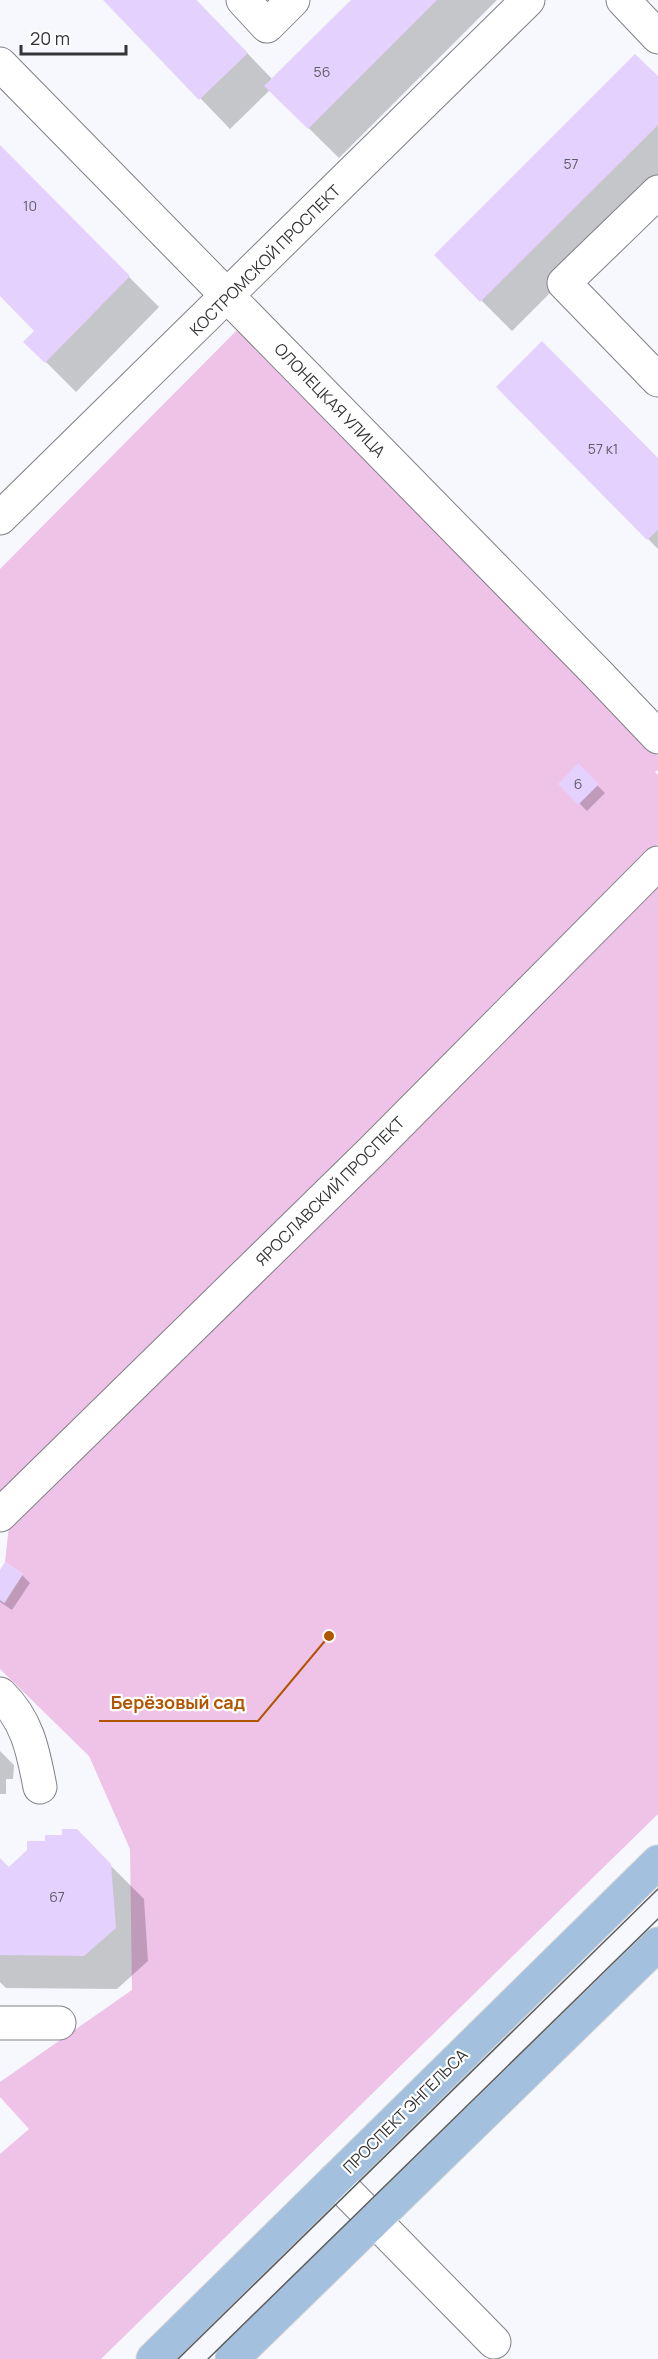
<svg xmlns="http://www.w3.org/2000/svg" width="658" height="2359" font-family="Manrope,sans-serif">
<style>
.green{fill:#efc2e8}
.shadow{fill:#0003}
.building{fill:#e4d1fe}
.lines{fill:none;stroke-linecap:round;stroke-linejoin:round}
.minor-casing{stroke:#808186;stroke-width:35}
.major-casing{stroke:#d2d3d3;stroke-width:35}
.minor{stroke:#fff;stroke-width:33}
.major{stroke:#a3c0df;stroke-width:33}
.tram{stroke:#5b5c5e;stroke-width:1.5}
.labels{text-anchor:middle;stroke-width:4.5;stroke-linejoin:round;paint-order:stroke}
.number-label{font-size:14px;fill:#605c69}
.street-label{font-size:16px;fill:#343537;stroke:#fff}
.leader{fill:none;stroke:#b25500;stroke-width:2}
.callout-dot{fill:#b25500;stroke:#fff;stroke-width:2}
.callout-label{font-size:18px;text-anchor:middle;font-weight:bold;fill:#b25500;stroke:#fff;stroke-width:4.5;stroke-linejoin:round;paint-order:stroke}
</style>
<rect width="100%" height="100%" fill="#f7f8fd"/>
<g class="green">
<polygon points="243,324 591,683 658,756 658,770 655,772 658,775 658,844 32,1467 0,1491 0,569"/>
<polygon points="658,883 658,1814 101,2359 0,2359 0,2154 29,2129 0,2097 0,2082 132,1990 130,1849 89,1756 0,1669 0,1600 5,1603 23,1574 5,1562 9,1526"/>
</g>
<g class="shadow">
<polygon points="106,0 196,0 273,80 353,0 497,0 339,158 270,90 230,129"/>
<polygon points="658,78 658,185 512,331 436,255"/>
<polygon points="0,148 159,307 76,392 26,342 36,331 0,294"/>
<polygon points="498,387 658,460 658,549"/>
<polygon points="578,766 605,793 587,811 560,784"/>
<polygon points="0,1572 22,1575 30,1583 12,1610 0,1602"/>
<polygon points="0,1751 14,1765 13,1779 6,1779 6,1794 0,1794"/>
<polygon points="76,1831 144,1899 148,1961 117,1989 6,1988 0,1982 0,1860 9,1869 47,1842"/>
</g>
<g class="building">
<polygon points="103,0 196,0 248,53 199,100"/>
<polygon points="351,0 437,0 308,129 264,86"/>
<polygon points="635,54 658,76 658,125 480,302 434,255"/>
<polygon points="0,145 130,276 45,363 23,342 34,331 0,296"/>
<polygon points="542,341 658,458 658,530 647,540 496,387"/>
<polygon points="578,763 599,784 578,805 558,784"/>
<polygon points="5,1562 23,1574 4,1603 0,1600 0,1570"/>
<polygon points="62,1829 77,1829 111,1864 116,1928 84,1956 0,1955 0,1858 9,1867 27,1850 27,1841 45,1841 45,1835 62,1835"/>
</g>
<g class="lines">
<defs>
<g id="minor">
<polyline points="243,0 267,26 293,0"/>
<polyline points="623,0 658,37"/>
<polyline points="0,64 599,675 658,737"/>
<polyline points="658,192 564,283 658,380"/>
<polyline points="0,518 528,0"/>
<polyline points="0,1515 372,1151 658,863"/>
<path d="M0,1694C28,1721 33,1751 40,1787"/>
<polyline points="0,2023 59,2023"/>
<polyline points="335,2180 494,2342"/>
</g>
<g id="major">
<polyline points="153,2359 658,1862"/>
<polyline points="232,2359 658,1944"/>
</g>
</defs>
<use href="#minor" class="minor-casing"/>
<use href="#major" class="major-casing"/>
<use href="#minor" class="minor"/>
<use href="#major" class="major"/>
<g class="tram">
<polyline points="178,2359 658,1889"/>
<polyline points="208,2359 658,1919"/>
</g>
</g>
<g class="labels">
<g class="number-label">
<text x="322" y="77">56</text>
<text x="571" y="169">57</text>
<text x="30" y="211">10</text>
<text x="603" y="454">57 к1</text>
<text x="578" y="789">6</text>
<text x="57" y="1902">67</text>
</g>
<g class="street-label">
<text transform="translate(265 260) rotate(-45)" y="6">КОСТРОМСКОЙ ПРОСПЕКТ</text>
<text transform="translate(330 400) rotate(46)" y="6">ОЛОНЕЦКАЯ УЛИЦА</text>
<text transform="translate(330 1191) rotate(-45)" y="6">ЯРОСЛАВСКИЙ ПРОСПЕКТ</text>
<text transform="translate(405 2111) rotate(-45)" y="6">ПРОСПЕКТ ЭНГЕЛЬСА</text>
</g>
</g>
<path class="leader" d="M329 1636L258 1721H99"/>
<circle class="callout-dot" cx="329" cy="1636" r="6"/>
<g class="callout-label">
<text x="178" y="1709">Берёзовый сад</text>
</g>
<path d="M21 45v9h105v-9" fill="none" stroke="#343537" stroke-width="3"/>
<text x="30" y="45" font-size="18" fill="#343537" stroke="#ffffff" stroke-width="4.5" paint-order="stroke">20 m</text>
</svg>
